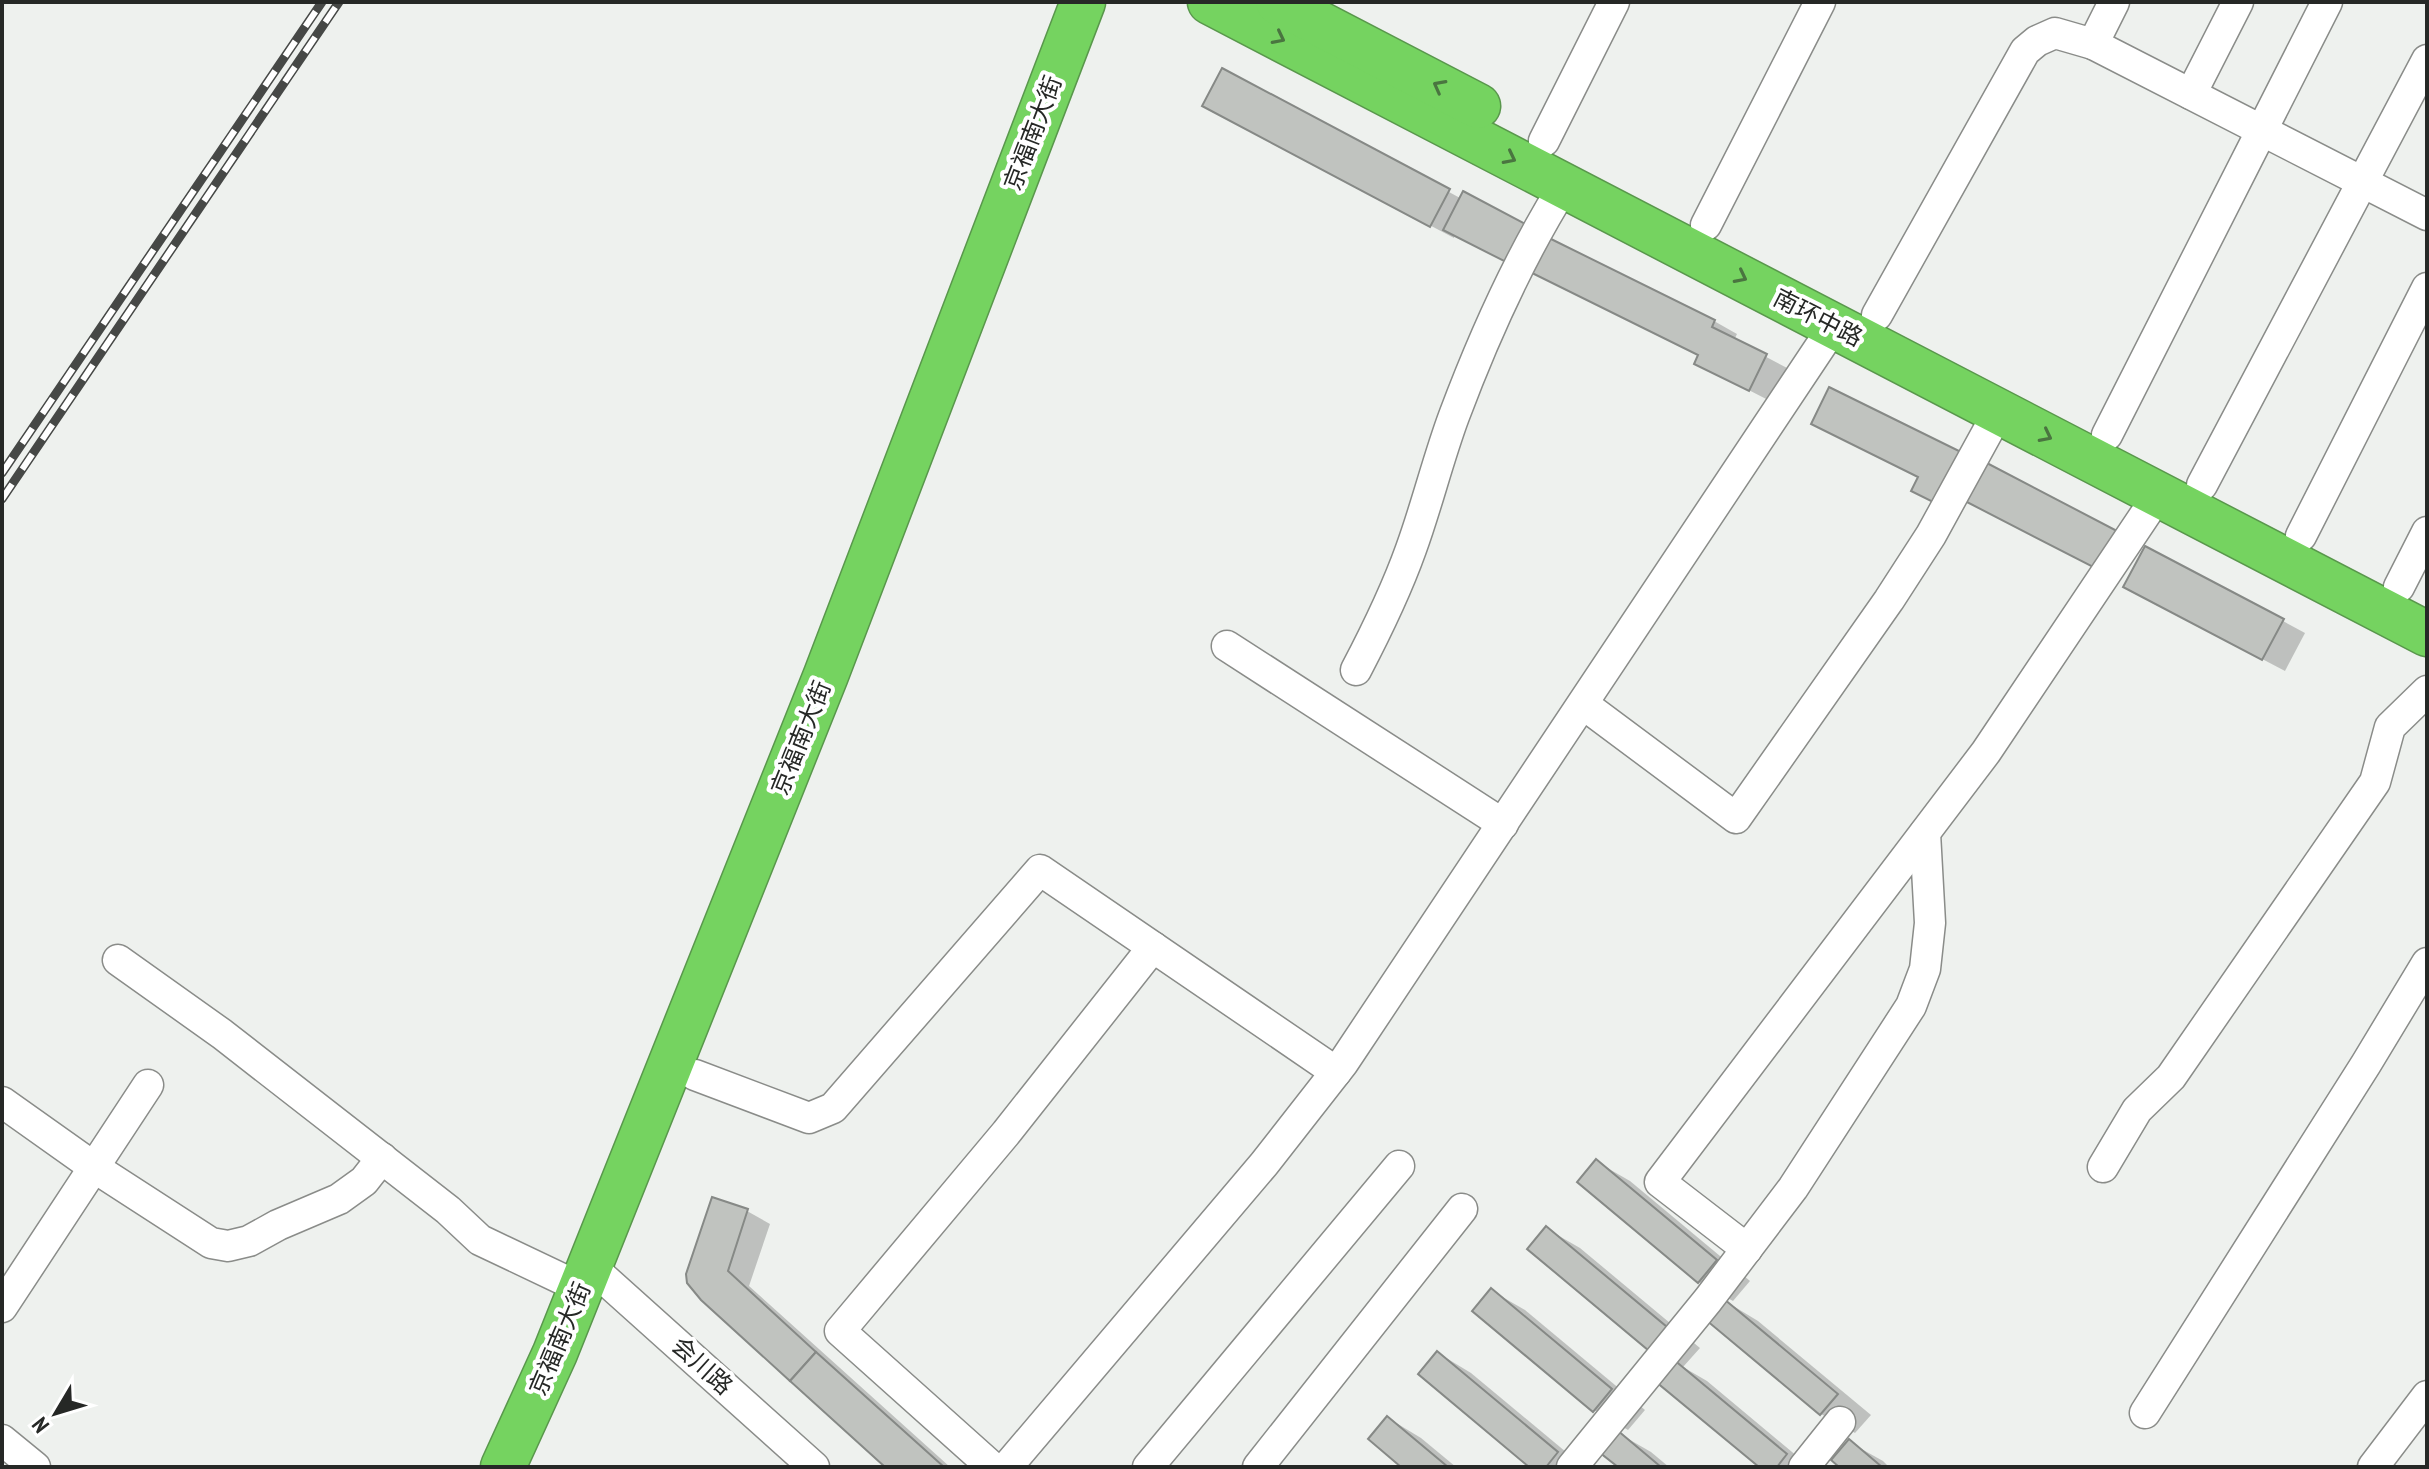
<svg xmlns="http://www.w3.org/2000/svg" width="2429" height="1469" font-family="'PT Sans Narrow','Noto Sans SC',sans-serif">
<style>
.shadow{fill:#0003}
.building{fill:#c0c3bf;stroke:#868986;stroke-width:2}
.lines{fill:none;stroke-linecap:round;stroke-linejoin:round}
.minor-casing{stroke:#8a8c89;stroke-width:33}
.highway-casing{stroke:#59974c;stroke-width:47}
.minor{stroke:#fff;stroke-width:30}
.highway{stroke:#75d360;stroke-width:44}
.rail-casing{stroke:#464846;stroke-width:9}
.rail{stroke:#fff;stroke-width:6;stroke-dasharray:18;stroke-linecap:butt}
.oneway{stroke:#4a7540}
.labels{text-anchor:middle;stroke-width:8;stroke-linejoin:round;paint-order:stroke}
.street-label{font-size:24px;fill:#262826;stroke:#fff}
</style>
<rect width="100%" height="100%" fill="#eef1ee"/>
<g class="shadow">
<polygon points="1223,71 1462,199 1454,238 1227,118"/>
<polygon points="1714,321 1737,334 1734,340 1789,369 1772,402 1696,363"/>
<polygon points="2148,599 2283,621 2305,633 2285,671"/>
<polygon points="1597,1162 1630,1181 1750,1281 1733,1301 1699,1282 1580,1182"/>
<polygon points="747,1211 770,1224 749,1286 950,1467 888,1467 703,1299"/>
<polygon points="1547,1229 1580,1248 1700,1348 1683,1367 1707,1381 1810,1467 1762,1467 1673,1362"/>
<polygon points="1492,1291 1525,1310 1645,1410 1628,1430 1594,1410 1475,1311"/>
<polygon points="1725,1301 1758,1321 1871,1415 1855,1433 1821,1414 1709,1320"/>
<polygon points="1438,1353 1471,1373 1584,1467 1532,1467"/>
<polygon points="1388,1418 1421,1438 1456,1467 1405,1467"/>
<polygon points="1618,1433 1651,1452 1669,1467 1621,1467"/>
<polygon points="1849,1442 1883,1461 1889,1467 1842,1467"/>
</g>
<g class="building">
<polygon points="1222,68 1450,189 1430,227 1202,106"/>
<polygon points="1463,191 1529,226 1510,264 1443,230"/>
<polygon points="1547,237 1715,320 1712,327 1767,354 1749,391 1694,364 1698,355 1530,272"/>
<polygon points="1829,387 1961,452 1935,503 1911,491 1918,477 1811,424"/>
<polygon points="1983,461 2117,531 2097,569 1963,500"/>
<polygon points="2145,546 2284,619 2262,660 2123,587"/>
<polygon points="1596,1159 1717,1260 1698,1283 1577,1182"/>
<polygon points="712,1197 748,1209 728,1271 816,1352 790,1381 701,1300 687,1283 686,1274"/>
<polygon points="1546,1226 1667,1327 1648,1350 1527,1249"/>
<polygon points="1491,1288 1612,1389 1593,1412 1472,1311"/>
<polygon points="1724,1299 1838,1394 1820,1415 1706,1320"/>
<polygon points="1437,1351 1558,1452 1546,1467 1529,1467 1418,1374"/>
<polygon points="816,1352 944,1467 885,1467 790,1381"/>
<polygon points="1673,1359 1787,1454 1777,1467 1759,1467 1655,1381"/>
<polygon points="1387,1416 1448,1467 1401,1467 1368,1439"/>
<polygon points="1617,1430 1661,1467 1618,1467 1599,1452"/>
<polygon points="1849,1439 1882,1467 1839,1467 1831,1460"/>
</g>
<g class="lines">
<defs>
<g id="minor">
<polyline points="2093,44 2427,215"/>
<polyline points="2191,94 2238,2"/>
<polyline points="1544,141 1614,2"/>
<polyline points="1706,225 1820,2"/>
<polyline points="1877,315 2025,51 2037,41 2055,33 2093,44 2114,2"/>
<polyline points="2107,435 2327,2"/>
<polyline points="2202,485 2427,60"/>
<polyline points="2301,536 2427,288"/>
<polyline points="2399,587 2427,532"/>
<polyline points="1227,646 1503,824"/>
<path d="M1356,670C1377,630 1396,591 1411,549C1427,505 1438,459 1454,416C1484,336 1519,258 1564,186"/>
<polyline points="1583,704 1736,818 1889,600 1931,535 1999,411"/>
<polyline points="118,960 222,1034 448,1210 480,1240 581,1288"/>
<polyline points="695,1075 809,1118 833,1108 1040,870 1336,1072"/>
<polyline points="2,1102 95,1168 211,1243 228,1246 249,1241 278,1225 339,1199 364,1181 382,1158"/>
<polyline points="2103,1167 2137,1110 2171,1077 2375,782 2390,727 2427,691"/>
<polyline points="1747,1249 1660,1182 1986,752 2159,494"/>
<polyline points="590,1266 814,1467"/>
<polyline points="2,1307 148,1085"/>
<polyline points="2145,1413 2366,1064 2427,963"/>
<polyline points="2,1440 35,1467"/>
<polyline points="992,1467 840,1331 1006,1133 1153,947"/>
<polyline points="1007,1467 1264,1164 1343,1063 1834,326"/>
<polyline points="1148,1467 1399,1166"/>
<polyline points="1258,1467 1462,1209"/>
<polyline points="1572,1467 1708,1300 1793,1188 1911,1006 1925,969 1930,923 1925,833"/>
<polyline points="1804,1467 1840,1422"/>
<polyline points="2373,1467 2427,1396"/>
</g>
<g id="highway">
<polyline points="1210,2 2427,634"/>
<polyline points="1278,2 1478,106"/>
<polyline points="503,1467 555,1353 826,675 1083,2"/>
</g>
</defs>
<use href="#minor" class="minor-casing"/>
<use href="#highway" class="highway-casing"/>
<use href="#minor" class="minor"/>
<use href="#highway" class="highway"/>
<defs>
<g id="rail">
<polyline points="2,473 322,2"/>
<polyline points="2,499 339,2"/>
</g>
</defs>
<use href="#rail" class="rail-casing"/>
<use href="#rail" class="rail"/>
</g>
<defs><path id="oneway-chevron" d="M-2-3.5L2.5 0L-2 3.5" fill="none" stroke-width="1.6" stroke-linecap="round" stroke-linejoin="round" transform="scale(2)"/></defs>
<g class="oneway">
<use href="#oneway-chevron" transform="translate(1279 38) rotate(27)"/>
<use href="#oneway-chevron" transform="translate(1439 86) rotate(-152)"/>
<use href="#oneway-chevron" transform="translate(1510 158) rotate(27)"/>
<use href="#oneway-chevron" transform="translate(1741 277) rotate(27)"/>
<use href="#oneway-chevron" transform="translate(2046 436) rotate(27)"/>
</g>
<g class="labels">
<g class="street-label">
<text transform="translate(1033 133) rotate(-69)" y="8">京福南大街</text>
<text transform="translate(1818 318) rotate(27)" y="8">南环中路</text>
<text transform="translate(801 738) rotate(-68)" y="8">京福南大街</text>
<text transform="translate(560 1339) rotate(-67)" y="8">京福南大街</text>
<text transform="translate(702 1366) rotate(42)" y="8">会川路</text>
</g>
</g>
<rect width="2429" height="1469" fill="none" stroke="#262826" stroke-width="8"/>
<g transform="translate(56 1413) rotate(232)" stroke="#ffffff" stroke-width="6" paint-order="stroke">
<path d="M0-6L14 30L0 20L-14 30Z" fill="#262826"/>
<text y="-12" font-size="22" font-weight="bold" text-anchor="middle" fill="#262826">N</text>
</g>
</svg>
